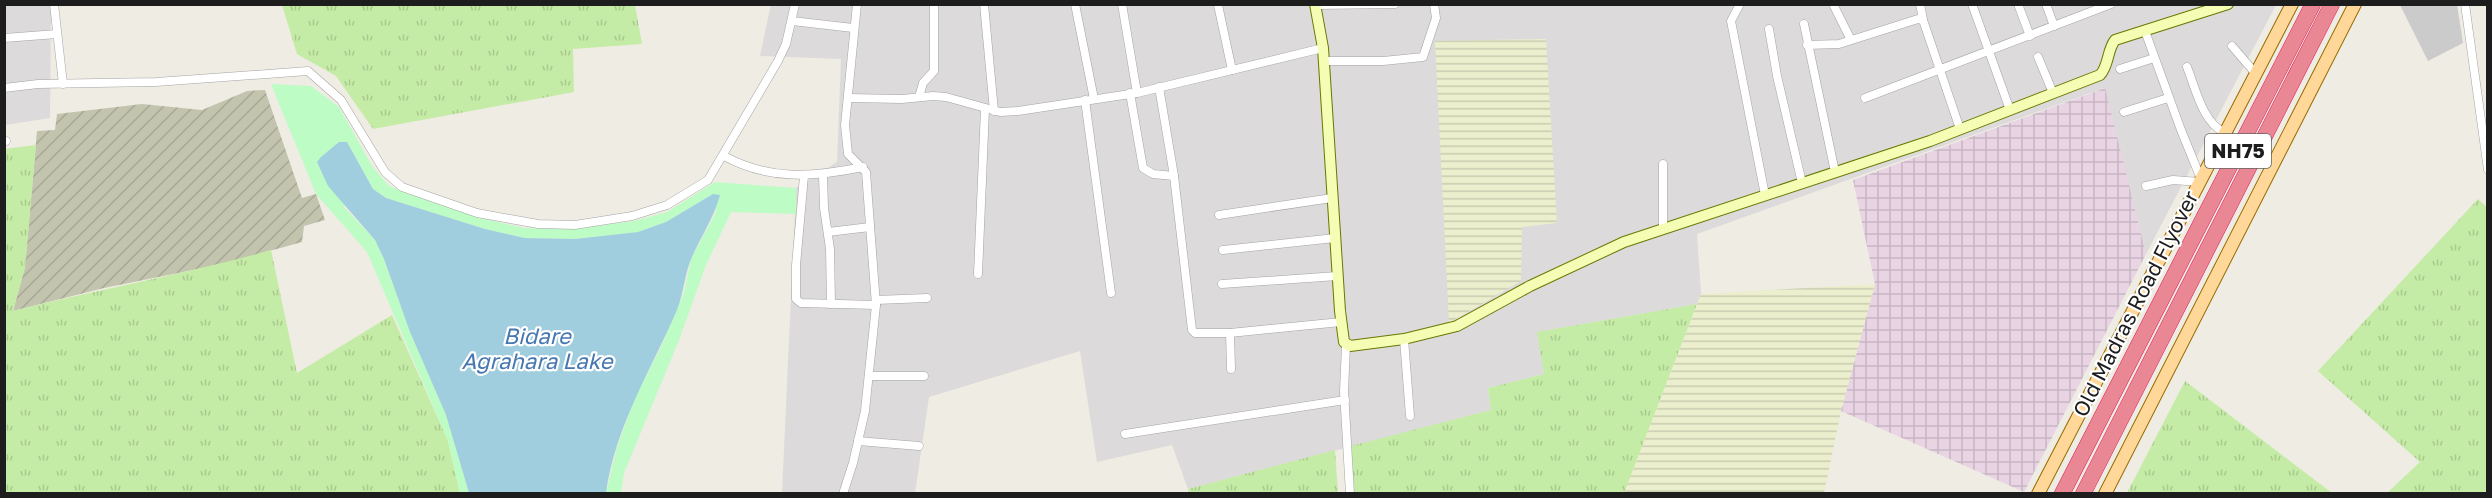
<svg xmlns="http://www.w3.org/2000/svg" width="2492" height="498" font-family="'Golos Text',sans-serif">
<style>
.residential{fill:#dcdada}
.industrial{fill:url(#industrial-grid)}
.religious{fill:#cbcbcb}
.construction{fill:url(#construction-furrows)}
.farmland{fill:url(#farmland-rules)}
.grass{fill:url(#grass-tufts)}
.park{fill:#bdfcc5}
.water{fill:#a1cedf}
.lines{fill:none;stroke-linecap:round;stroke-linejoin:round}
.street-casing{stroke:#a4a4a4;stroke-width:9}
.secondary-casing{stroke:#667900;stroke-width:12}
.primary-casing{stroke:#976c00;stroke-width:14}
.highway-casing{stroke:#e11c56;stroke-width:16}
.street{stroke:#fff;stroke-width:8}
.secondary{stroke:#f5fcb4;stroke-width:10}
.primary{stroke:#ffd798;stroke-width:12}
.highway{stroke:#ea8795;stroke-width:15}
.labels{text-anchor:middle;stroke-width:4.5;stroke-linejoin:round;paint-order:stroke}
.shield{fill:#fff;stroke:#616161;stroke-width:1.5}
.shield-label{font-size:20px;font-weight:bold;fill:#1d1d1d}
.street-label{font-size:21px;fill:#1d1d1d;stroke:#fff}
.water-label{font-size:22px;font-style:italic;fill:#4677b1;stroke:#fff}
</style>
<defs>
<pattern id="industrial-grid" width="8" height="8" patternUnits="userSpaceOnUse" patternTransform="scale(1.5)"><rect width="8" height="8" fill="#e9d4e4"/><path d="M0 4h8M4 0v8" fill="none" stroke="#c7b6c3"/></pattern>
<pattern id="construction-furrows" width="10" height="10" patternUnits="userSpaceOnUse" patternTransform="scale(1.5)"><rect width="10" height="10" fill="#c3c4ae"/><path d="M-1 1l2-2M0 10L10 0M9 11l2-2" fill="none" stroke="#a7a895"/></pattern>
<pattern id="farmland-rules" width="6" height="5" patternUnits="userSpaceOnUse" patternTransform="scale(1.5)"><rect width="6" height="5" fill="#ebefcd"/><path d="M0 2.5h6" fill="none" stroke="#c9ccb0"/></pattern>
<pattern id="grass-tufts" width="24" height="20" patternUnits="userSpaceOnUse" patternTransform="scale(1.5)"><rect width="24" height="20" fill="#c5eca6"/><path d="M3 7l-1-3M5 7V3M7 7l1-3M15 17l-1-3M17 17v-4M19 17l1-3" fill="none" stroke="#a9ca8e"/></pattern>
</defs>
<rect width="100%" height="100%" fill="#efece3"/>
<g class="residential">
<polygon points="771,4 2276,5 2146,254 2104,88 1697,234 1701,294 1697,304 1538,332 1544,374 1488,388 1491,410 1188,489 1172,445 1097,462 1080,351 929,397 915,493 782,493 796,188 837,162 841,59 760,56"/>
<polygon points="5,5 51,5 50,118 5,125"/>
</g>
<polygon class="industrial" points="2105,88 2146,254 2024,492 1841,411 1875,284 1853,180"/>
<polygon class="religious" points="2400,5 2457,5 2463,43 2428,61"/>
<polygon class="construction" points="265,90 302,198 316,194 325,220 304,226 302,242 223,264 104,288 13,311 25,267 37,131 55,130 57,114 142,104 202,110 247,91"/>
<g class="farmland">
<polygon points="1546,39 1557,223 1522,227 1521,281 1449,323 1435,41"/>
<polygon points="1875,284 1841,411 1824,493 1624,493 1701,294"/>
</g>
<g class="grass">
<polygon points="282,5 635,5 642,44 573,49 574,92 373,129 336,76 297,54"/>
<path d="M36,145L25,267L13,311C99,289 186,274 271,250L297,373L392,315L448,441L460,493H5L4,149Z"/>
<polygon points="2478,199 2488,208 2487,493 2387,493 2420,462 2318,371"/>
<polygon points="1697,304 1624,493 1354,493 1351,446 1491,410 1488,388 1544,374 1537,332"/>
<polygon points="2185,381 2332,493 2127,493"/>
<polygon points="1335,450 1338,493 1189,493 1188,489"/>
</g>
<polygon class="park" points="271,84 311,86 339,107 372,166 389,186 480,218 524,228 575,229 634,221 667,212 715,182 796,188 796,214 731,212 706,265 679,340 624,473 621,493 606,493 616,451 634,399 660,349 684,293 691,259 716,212 713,194 666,222 638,232 575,239 525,238 485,229 386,198 373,189 347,142 344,207 375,240 384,259 410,332 446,415 469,493 460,493 448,441 367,252 316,194"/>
<path class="water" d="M339,142H347L373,189L386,198L485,229L525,238L575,239L638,232L666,222L713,194L720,195C714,218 701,236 692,257C685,272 684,292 677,310C651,370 615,427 606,493H469L446,415L410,332L384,259L375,240L328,186L317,162L321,157Z"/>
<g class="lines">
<defs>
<g id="street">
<polyline points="54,4 63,84"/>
<polyline points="984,4 994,111"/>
<polyline points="1075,4 1094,99"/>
<polyline points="1122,4 1137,93"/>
<polyline points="1740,4 1731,21 1765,195"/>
<polyline points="1833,4 1851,40"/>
<polyline points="1920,4 1923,20"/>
<polyline points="1972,4 2010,110"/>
<polyline points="2018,4 2030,36"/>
<polyline points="2046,4 2054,26"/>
<polyline points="2465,4 2488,170"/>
<polyline points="1218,5 1232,70"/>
<polyline points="1315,5 1395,4"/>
<polyline points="792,21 853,28"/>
<polyline points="1804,24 1835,172"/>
<polyline points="1769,29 1777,76 1802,183"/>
<polyline points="2145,31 2181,130 2201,179"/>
<polyline points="4,38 57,34"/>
<polyline points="1807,45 1839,44 1918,19 1923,20 1960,129"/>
<polyline points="2232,46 2256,74"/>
<polyline points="2038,57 2053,93"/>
<polyline points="1324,61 1383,61 1423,57 1436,18 1434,4"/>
<path d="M2187,67C2196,89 2202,122 2225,133"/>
<polyline points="2120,69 2154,58"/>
<polyline points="1159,87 1174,176 1192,330 1195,333 1230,333 1341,322"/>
<polyline points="4,88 38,84 156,82 308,71 341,100 385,172 402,187 477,213 538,224 575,225 632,216 667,205 708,180 778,61 786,44 795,4"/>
<polyline points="1130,93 1143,168 1153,174 1174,176"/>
<polyline points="919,97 923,83 934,71 934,4"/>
<polyline points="848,98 902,99 933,96 946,97 1000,112 1018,111 1137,93 1323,48"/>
<polyline points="1865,98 2111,4"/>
<polyline points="1085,100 1111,293"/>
<polyline points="2124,112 2168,98"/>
<polyline points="4,141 6,141"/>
<path d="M724,156C770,181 814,177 863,167"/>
<polyline points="823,175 824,208 830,249 831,304"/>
<polyline points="804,176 796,265 796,299 801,303 876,305"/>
<polyline points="2146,186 2173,180 2200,182"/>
<polyline points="1219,215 1332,198"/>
<polyline points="1663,229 1663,164"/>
<polyline points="828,232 870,227"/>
<polyline points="1223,250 1335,238"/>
<polyline points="978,274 985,109"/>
<polyline points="1222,284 1337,276"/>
<polyline points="876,300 927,298"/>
<polyline points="1230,333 1231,369"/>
<polyline points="1404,339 1410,416"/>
<polyline points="1346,345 1344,391 1350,494"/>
<polyline points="869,376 924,376"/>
<polyline points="1125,434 1345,400"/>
<polyline points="858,441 919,446"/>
<polyline points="843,494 853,463 865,411 876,305 866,172 848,154 845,125 857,4"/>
</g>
<path id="secondary" d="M1315,4L1323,48L1340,311L1344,342L1350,346L1404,339L1457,326L1530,286L1624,242L1930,141L2100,75C2109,66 2107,50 2115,40L2228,4"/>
<g id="primary">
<polyline points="2038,494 2292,4"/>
<polyline points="2105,494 2355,4"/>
</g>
<g id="highway">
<polyline points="2062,494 2313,4"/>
<polyline points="2083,494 2332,4"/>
</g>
</defs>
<use href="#street" class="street-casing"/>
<use href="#secondary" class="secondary-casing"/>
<use href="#primary" class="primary-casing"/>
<use href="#highway" class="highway-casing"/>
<use href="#street" class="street"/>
<use href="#secondary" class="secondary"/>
<use href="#primary" class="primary"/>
<use href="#highway" class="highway"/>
</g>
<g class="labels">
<rect class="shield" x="2205" y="134" width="66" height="34" rx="4.5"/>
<g class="shield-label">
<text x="2238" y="158">NH75</text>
</g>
<g class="street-label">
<text transform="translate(2136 304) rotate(-63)" y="7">Old Madras Road Flyover</text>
</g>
<g class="water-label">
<text x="537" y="344">Bidare<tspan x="537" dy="25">Agrahara Lake</tspan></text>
</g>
</g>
<rect width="2492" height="498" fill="none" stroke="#1d1d1d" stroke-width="12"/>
</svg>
